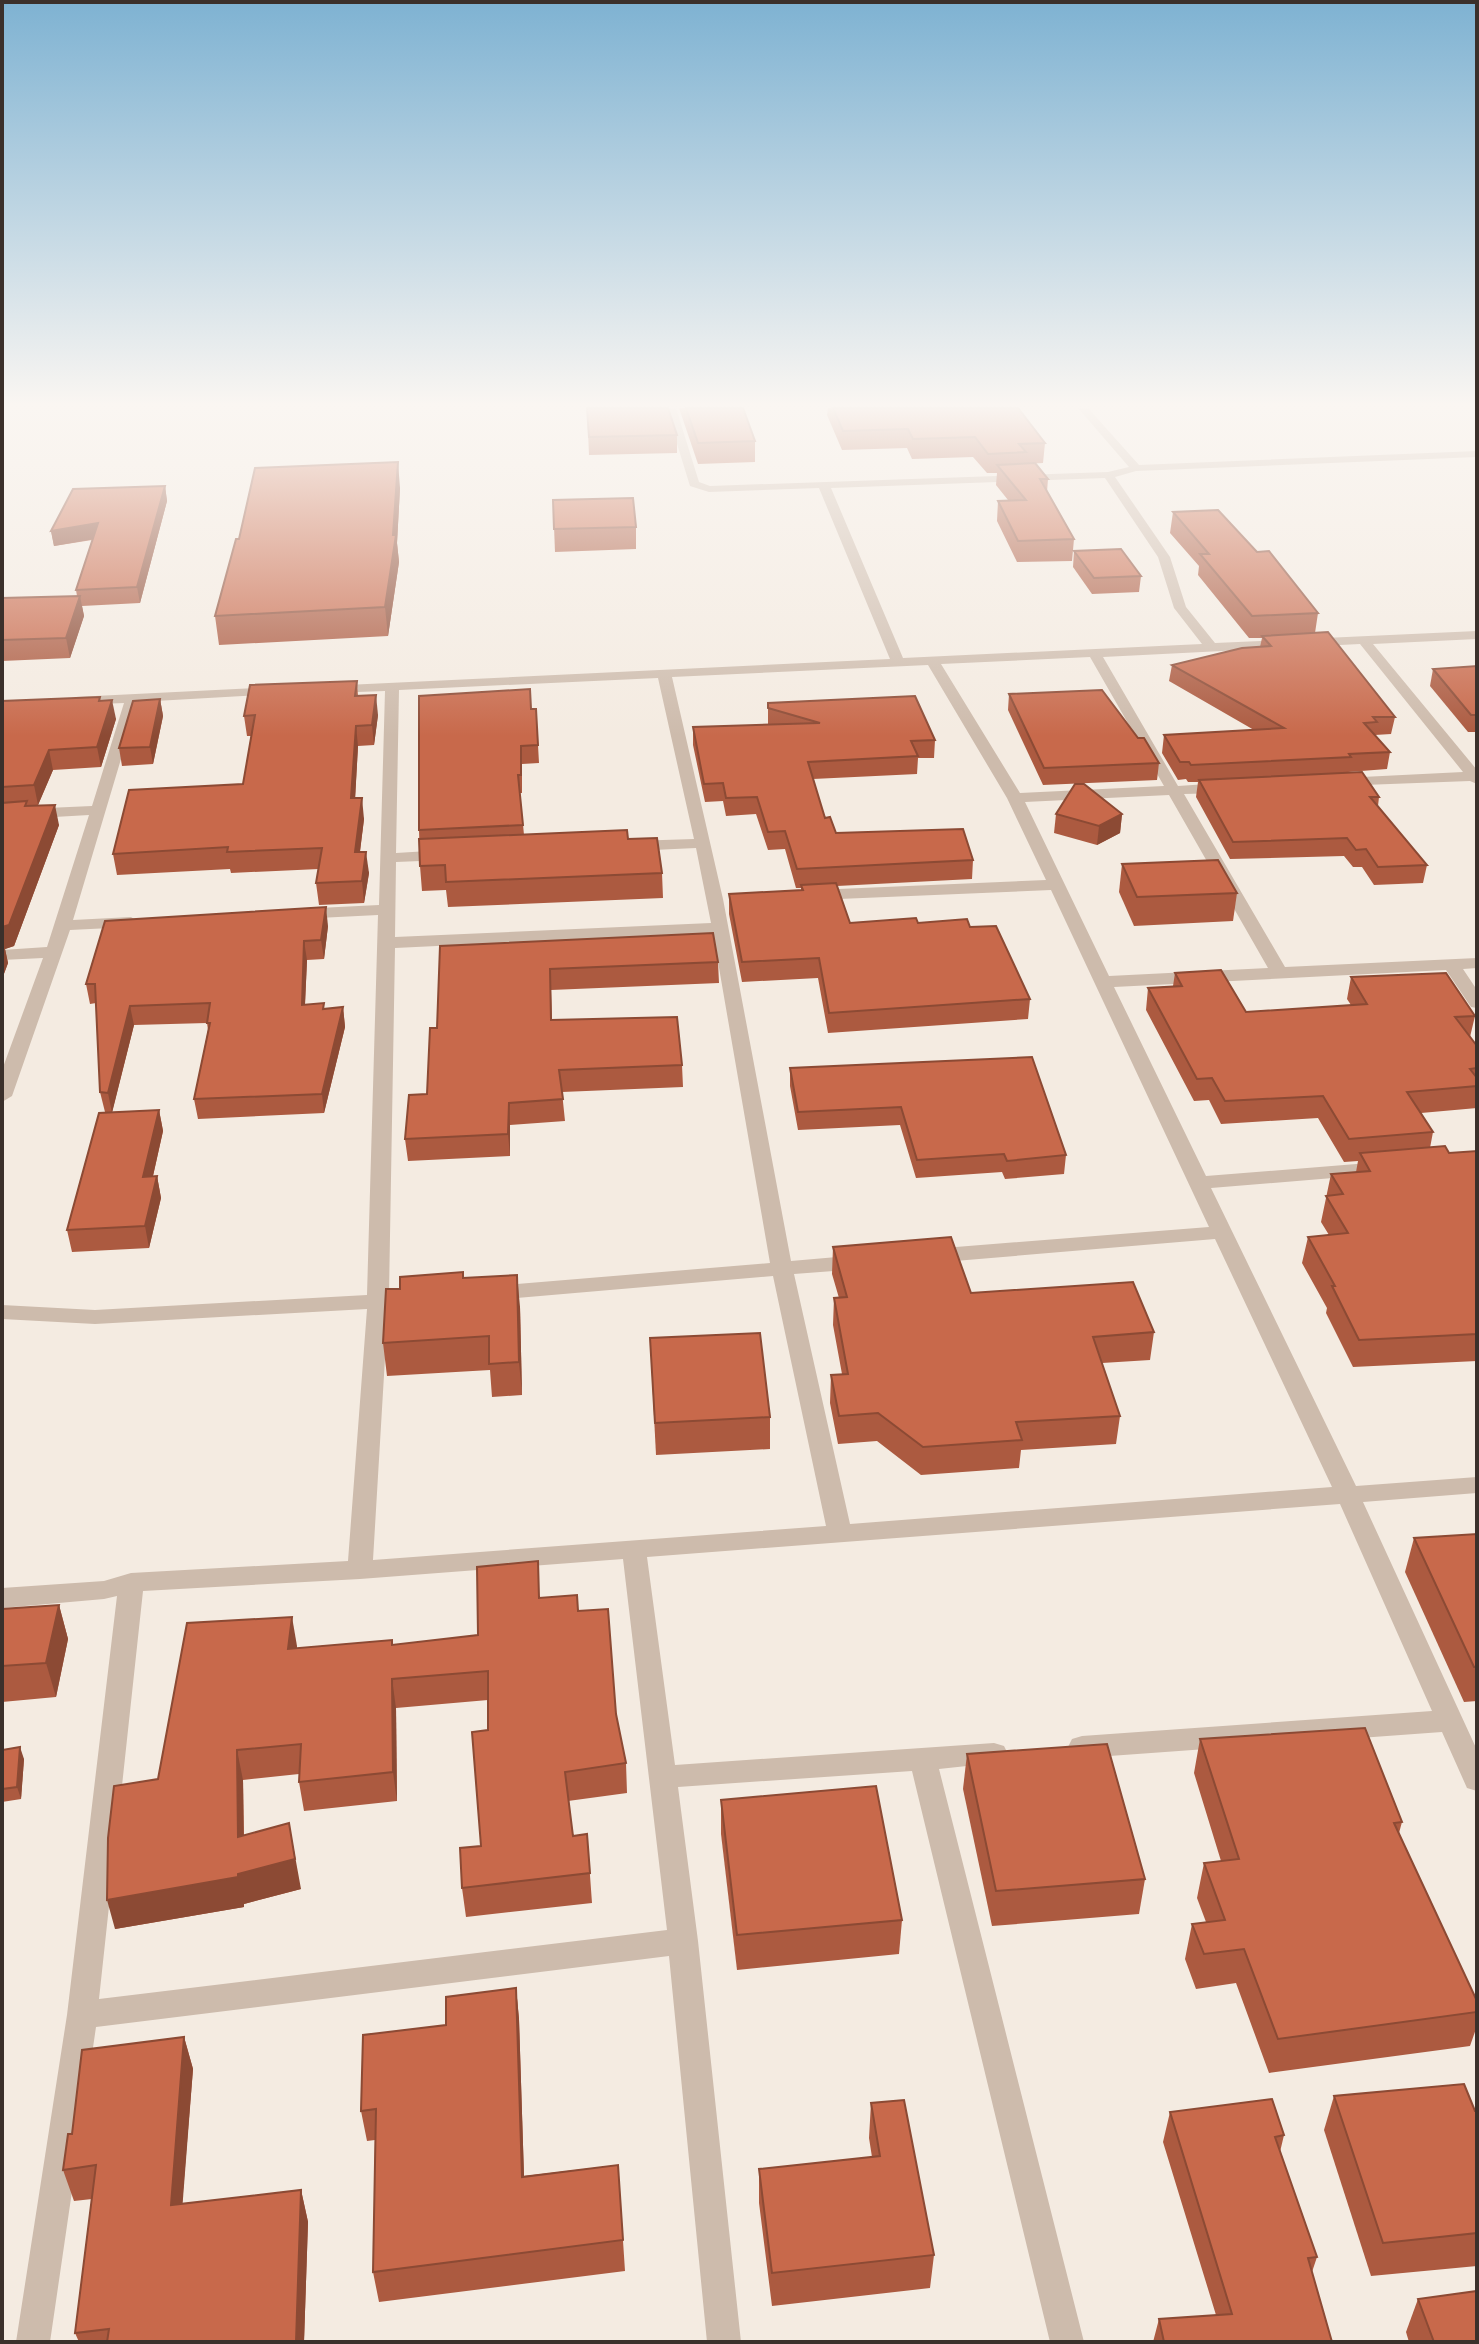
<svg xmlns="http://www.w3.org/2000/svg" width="1479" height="2344" font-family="Signika,sans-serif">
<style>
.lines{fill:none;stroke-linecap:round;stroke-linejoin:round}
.street{fill:#cdbbac;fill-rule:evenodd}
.wall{fill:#ac5a40}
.shaded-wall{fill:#8c4a34}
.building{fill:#c8694b;stroke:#8c4a34;stroke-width:2}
</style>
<rect width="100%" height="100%" fill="#f4ebe1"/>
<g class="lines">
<g class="street">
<path d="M666,408H676L699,482L710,486L1108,472L1129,467L1078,408H1088L1139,465L1477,451V457L1136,471L1115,477L1170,557L1186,607L1215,643L1477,631V639L1373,644L1477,770V784L1470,781L1337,786L1334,783L1342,778L1463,772L1360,644L1103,657L1178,786L1222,783L1230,788L1222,793L1184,794L1285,967L1477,958V968L1463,969L1477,990V1008L1471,1007L1446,970L1114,987L1206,1176L1381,1162L1391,1168L1381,1174L1211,1188L1356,1486L1477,1477V1493L1363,1502L1477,1750V1791L1467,1788L1442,1732L1082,1758L1072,1755L1068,1747L1072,1739L1082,1736L1432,1711L1340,1504L647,1557L675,1765L994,1743L1004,1746L1008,1754L1004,1762L939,1769L1084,2342H1050L912,1771L678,1787L698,1941L741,2342H707L669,1956L96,2027L50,2342H16L67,2015L117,1596L104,1599L2,1608V1588L104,1581L131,1573L348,1561L367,1309L95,1324L2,1319V1305L95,1310L367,1295L378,915L298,919L290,914L298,909L379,905L385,691L330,693L323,689L325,686L890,659L819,488L709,492L690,486ZM1105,478L1158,557L1174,608L1202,644L903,658L831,488ZM1090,657L1164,786L1020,793L941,664ZM928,665L1007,798L1046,880L815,890L807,895L815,900L1051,890L1209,1227L931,1249L920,1256L931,1263L1215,1239L1332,1487L850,1524L794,1274L860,1269L871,1262L860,1255L791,1261L723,899L672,677ZM658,678L694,839L632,841L624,846L632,851L696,848L711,923L395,937L396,862L445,860L453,855L445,850L396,853L399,690ZM1169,795L1268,968L1109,976L1025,802ZM713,933L770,1263L493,1286L482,1293L493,1300L773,1276L826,1526L373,1560L388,1308L417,1305L420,1300L417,1295L389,1294L395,948ZM623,1559L667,1930L99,1999L143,1591L360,1579Z"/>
<polygon points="274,687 279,688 279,694 138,702 73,920 131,917 139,922 131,927 70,930 12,1096 2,1102 2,1070 43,958 2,960 2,950 47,947 89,815 2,820 2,810 92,806 124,703 75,705 68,701 75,697"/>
</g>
</g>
<g class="wall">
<polygon points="587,408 677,435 677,453 589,455"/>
<polygon points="679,408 743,408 755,441 755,462 698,464"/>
<polygon points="828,408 1020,408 1020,411 1045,443 1043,463 1025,464 1048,479 1047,492 1074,539 1072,561 1017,562 997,521 998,501 1008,500 996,485 997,473 987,473 973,457 912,459 907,448 842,450 827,415"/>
<polygon points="165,486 167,501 140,603 82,606 84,616 70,658 2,661 2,598 77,596 76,590 92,540 54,546 51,531"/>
<polygon points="400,488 397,543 399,562 388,636 219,645 215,616 239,539"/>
<polygon points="553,500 636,527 636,549 555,552"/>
<polygon points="1173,512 1257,552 1318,613 1315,633 1395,717 1391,734 1375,735 1390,752 1387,769 1348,772 1348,773 1379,797 1378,806 1427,865 1423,883 1374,885 1362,867 1353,867 1344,856 1230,859 1196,797 1198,782 1188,782 1186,779 1178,780 1162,753 1164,735 1254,730 1169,681 1172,665 1260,647 1262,638 1249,638 1198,575 1199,566 1170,533"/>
<polygon points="1074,551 1141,576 1139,592 1092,594 1073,567"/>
<polygon points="1477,666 1477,732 1468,732 1430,686 1433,669"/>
<polygon points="357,681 358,696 378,715 374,745 358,746 355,798 364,819 360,852 369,873 364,903 319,905 316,883 319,869 231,873 230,869 117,875 113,854 243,784 251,736 247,736 244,716"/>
<polygon points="1009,694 1138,738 1159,763 1157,780 1043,785 1008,710"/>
<polygon points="100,697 100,701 116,719 101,767 53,770 38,805 59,825 14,946 5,949 8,963 2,979 2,701"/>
<polygon points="160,699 163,716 153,764 122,766 119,748"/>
<polygon points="768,703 935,740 934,758 918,758 917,774 813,779 825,818 836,833 973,860 972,879 837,886 850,923 918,923 970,927 1030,999 1028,1019 828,1033 818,978 742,982 729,914 729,894 801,890 801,888 796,888 785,849 768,850 756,814 726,816 723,801 705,802 693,745 693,727 768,725"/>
<polygon points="531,709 536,709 539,763 522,764 522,793 520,793 524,835 628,839 662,873 663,898 448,907 446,890 422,891 420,866 419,830"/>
<polygon points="1056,814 1122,814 1120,833 1097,845 1054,833"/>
<polygon points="1122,864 1237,893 1233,921 1134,926 1119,892"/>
<polygon points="328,926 324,959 307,960 305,1005 325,1009 343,1007 345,1027 324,1113 198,1119 194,1099 208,1030 207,1023 134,1025 112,1112 159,1110 163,1131 153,1176 157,1176 161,1198 149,1248 72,1252 67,1230 105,1112 100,1092 96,1003 90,1004 86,984"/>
<polygon points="440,946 718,962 719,983 551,990 552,1020 682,1065 683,1087 562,1092 565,1121 510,1125 510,1156 408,1161 405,1139 427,1094 437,1028"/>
<polygon points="1175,973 1246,1012 1351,1005 1347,999 1351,977 1475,1016 1470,1037 1477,1046 1477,1108 1421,1113 1433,1132 1430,1148 1449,1153 1477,1151 1477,1361 1353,1367 1326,1313 1327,1308 1302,1263 1308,1237 1329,1235 1321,1222 1331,1174 1356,1172 1358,1161 1344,1162 1318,1118 1221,1124 1209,1100 1194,1101 1146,1010 1148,988 1173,986"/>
<polygon points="790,1068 1066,1155 1064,1174 1005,1179 1002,1172 916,1178 900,1125 798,1130 790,1086"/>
<polygon points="833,1247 971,1293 1154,1332 1150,1360 1102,1363 1120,1416 1116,1444 1021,1450 1019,1468 921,1475 877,1441 838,1444 830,1403 831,1375 842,1374 833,1325 834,1298 839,1298 832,1274"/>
<polygon points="464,1278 520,1307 522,1395 492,1397 490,1370 387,1376 383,1343"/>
<polygon points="650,1338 770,1417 770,1449 656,1455"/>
<polygon points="1477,1534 1477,1701 1464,1702 1405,1572 1414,1538"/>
<polygon points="541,1597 578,1611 616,1714 626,1763 627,1793 568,1801 573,1836 587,1834 592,1903 466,1917 462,1888 481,1846 488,1730 488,1700 396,1708 397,1801 304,1811 299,1782 299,1774 243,1780 244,1835 301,1889 244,1904 244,1907 115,1929 158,1779 297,1646 297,1648 392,1640 393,1645 478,1635"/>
<polygon points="59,1605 68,1639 56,1697 2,1702 2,1609"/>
<polygon points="1200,1739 1402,1822 1399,1833 1477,2001 1477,2026 1470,2046 1269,2073 1236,1983 1196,1989 1185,1959 1192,1924 1206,1922 1197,1898 1204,1863 1221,1861 1194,1773"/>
<polygon points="2,1750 24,1759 21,1799 2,1802"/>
<polygon points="967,1754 1145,1879 1139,1914 992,1926 963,1789"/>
<polygon points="721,1800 902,1920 899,1954 737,1970 721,1834"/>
<polygon points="516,1988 519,2019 524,2176 618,2165 625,2271 379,2302 373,2272 375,2140 367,2141 361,2111 446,2025"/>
<polygon points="184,2037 193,2069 182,2204 301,2190 308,2222 304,2342 79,2342 75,2333 92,2199 74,2201 63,2170 72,2134"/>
<polygon points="1334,2096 1477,2111 1477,2266 1371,2276 1324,2130"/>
<polygon points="871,2103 934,2255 930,2288 772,2306 759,2203 759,2169 872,2157 869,2138"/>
<polygon points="1170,2112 1284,2135 1280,2152 1317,2257 1312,2272 1332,2342 1153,2342 1159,2319 1216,2315 1163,2142"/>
<polygon points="1418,2299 1477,2342 1409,2342 1406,2332"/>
</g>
<g class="shaded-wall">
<polygon points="398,462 400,488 397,543 399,562 388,636 385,607 393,535"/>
<polygon points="165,486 167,501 140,603 137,587"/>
<polygon points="98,523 100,538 54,546 51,531"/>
<polygon points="80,596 84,616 70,658 66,638"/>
<polygon points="376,695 378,715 374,745 372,725"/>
<polygon points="160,699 163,716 153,764 150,747"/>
<polygon points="112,700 116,719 101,767 97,747"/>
<polygon points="356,726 358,746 354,819 351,798"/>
<polygon points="49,750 53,770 38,805 34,785"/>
<polygon points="362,798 364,819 357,874 355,852"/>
<polygon points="55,805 59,825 14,946 5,949 8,963 2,979 2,927"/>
<polygon points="1122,814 1120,833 1097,845 1099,826"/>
<polygon points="366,852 369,873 364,903 362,881"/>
<polygon points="326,907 328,926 324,959 321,940"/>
<polygon points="304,941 307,960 304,1024 302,1005"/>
<polygon points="130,1006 134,1025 112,1113 108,1093"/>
<polygon points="343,1007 345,1027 324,1113 322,1094"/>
<polygon points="509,1103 510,1125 510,1156 508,1134"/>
<polygon points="159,1110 163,1131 148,1198 143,1177"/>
<polygon points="157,1176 161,1198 149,1248 145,1226"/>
<polygon points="517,1275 520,1307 522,1395 519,1362"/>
<polygon points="59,1605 68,1639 56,1697 46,1663"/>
<polygon points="292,1617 297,1646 293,1678 288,1649"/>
<polygon points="392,1679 396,1708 397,1801 393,1772"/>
<polygon points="20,1747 24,1759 21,1799 17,1787"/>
<polygon points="237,1750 243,1780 244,1867 238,1837"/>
<polygon points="289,1823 301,1889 244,1904 244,1907 115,1929 107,1900 238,1874"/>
<polygon points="516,1988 519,2019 525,2207 522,2177"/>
<polygon points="184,2037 193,2069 180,2237 171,2205"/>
<polygon points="301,2190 308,2222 304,2342 296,2342"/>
</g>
<g class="building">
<polygon points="587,408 668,408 677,435 589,437"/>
<polygon points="686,408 743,408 755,441 698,443"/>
<polygon points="833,408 1018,408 1045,443 1019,444 1026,452 988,454 975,437 913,439 908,429 843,431"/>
<polygon points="398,462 393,535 396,535 385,607 215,616 236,539 239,539 255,468"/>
<polygon points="1035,463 1048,479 1040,479 1074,539 1018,541 998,501 1026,500 997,465"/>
<polygon points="165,486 137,587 76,590 98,523 51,531 73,489"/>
<polygon points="633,498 636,527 554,529 553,500"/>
<polygon points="1218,510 1257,552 1269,551 1318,613 1252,616 1200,554 1209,554 1173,512"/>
<polygon points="1121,549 1141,576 1094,578 1074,551"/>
<polygon points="80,596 66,638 2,640 2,598"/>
<polygon points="1328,632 1395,717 1373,717 1377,722 1364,723 1390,752 1349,754 1351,757 1191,765 1189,762 1180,762 1164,735 1284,728 1172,665 1242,648 1271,646 1262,636"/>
<polygon points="1477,666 1477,715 1471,715 1433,669"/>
<polygon points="357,681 355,696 376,695 372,725 356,726 351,798 362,798 355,852 366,852 362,881 316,883 322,848 227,852 228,847 113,854 129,790 243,784 255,715 244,716 250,685"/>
<polygon points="530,689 531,709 536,709 538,745 521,746 521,775 518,775 523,825 419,830 419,696"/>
<polygon points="1102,690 1138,738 1144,738 1159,763 1044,768 1009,694"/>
<polygon points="915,696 935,740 911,741 918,756 808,762 825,818 830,817 836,833 963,829 973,860 797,869 785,831 768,832 757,797 726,798 723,783 704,784 693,727 820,723 768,708 768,703"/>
<polygon points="100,697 99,701 112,700 97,747 49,750 34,785 2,787 2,701"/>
<polygon points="160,699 150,747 119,748 133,701"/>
<polygon points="1362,772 1379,797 1370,797 1427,865 1378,867 1366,849 1356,850 1347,838 1233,842 1199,780"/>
<polygon points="1075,784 1084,784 1122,814 1099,826 1056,814"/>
<polygon points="27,801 25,806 55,805 9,925 2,927 2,803"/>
<polygon points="627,830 628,839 657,838 662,873 446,882 445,865 420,866 419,839"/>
<polygon points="1218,860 1237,893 1137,897 1122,864"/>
<polygon points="836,883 850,923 916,918 918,923 967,919 970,927 996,926 1030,999 829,1013 819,958 742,962 729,894 803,890 801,885"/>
<polygon points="326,907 321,940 304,941 302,1005 324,1003 323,1009 343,1007 322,1094 194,1099 210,1023 207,1023 210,1003 130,1006 108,1093 100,1092 95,984 86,984 105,921"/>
<polygon points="713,933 718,962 550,969 551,1020 677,1017 682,1065 559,1070 563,1099 509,1103 508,1134 405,1139 409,1095 427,1094 430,1028 437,1028 440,946"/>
<polygon points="1221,970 1246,1012 1367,1004 1351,977 1446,973 1475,1016 1455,1017 1477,1046 1477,1068 1470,1069 1477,1078 1477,1086 1407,1092 1433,1132 1349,1139 1323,1096 1225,1101 1212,1078 1197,1079 1148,988 1182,986 1175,973"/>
<polygon points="1032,1057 1066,1155 1007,1161 1004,1154 917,1160 901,1107 798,1112 790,1068"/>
<polygon points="159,1110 143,1177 157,1176 145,1226 67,1230 99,1113"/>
<polygon points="1445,1146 1449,1153 1477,1151 1477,1334 1359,1340 1332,1286 1335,1286 1308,1237 1348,1233 1326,1196 1343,1194 1331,1174 1370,1171 1360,1153"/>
<polygon points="951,1237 971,1293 1133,1282 1154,1332 1093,1337 1120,1416 1016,1422 1022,1440 923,1447 878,1413 839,1416 831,1375 848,1374 834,1298 847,1297 833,1247"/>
<polygon points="463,1272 463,1278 517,1275 519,1362 489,1364 489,1336 383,1343 386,1289 400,1289 400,1277"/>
<polygon points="760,1333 770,1417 655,1423 650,1338"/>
<polygon points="1477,1534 1477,1667 1474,1667 1414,1538"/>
<polygon points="538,1561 539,1598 577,1595 578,1611 608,1609 616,1714 626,1763 565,1772 573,1836 587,1834 590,1873 462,1888 460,1848 481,1846 472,1732 488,1730 488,1671 392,1679 393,1772 299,1782 301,1744 237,1750 238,1837 289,1823 295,1859 238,1874 238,1877 107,1900 108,1838 114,1786 158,1779 187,1623 292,1617 288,1649 392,1640 392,1645 478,1635 477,1567"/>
<polygon points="59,1605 46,1663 2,1666 2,1609"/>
<polygon points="1365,1728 1402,1822 1394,1823 1477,2001 1477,2012 1278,2039 1244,1949 1204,1954 1192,1924 1225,1920 1204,1863 1239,1859 1200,1739"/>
<polygon points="1107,1744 1145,1879 996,1891 967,1754"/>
<polygon points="20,1747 17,1787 2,1789 2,1750"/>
<polygon points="876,1786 902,1920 737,1935 721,1800"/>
<polygon points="516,1988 522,2177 618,2165 623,2240 373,2272 376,2109 361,2111 363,2035 446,2025 446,1997"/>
<polygon points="184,2037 171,2205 301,2190 296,2342 107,2342 109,2329 75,2333 96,2165 63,2170 68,2134 72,2134 82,2050"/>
<polygon points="1464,2084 1475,2111 1477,2111 1477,2233 1383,2243 1334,2096"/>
<polygon points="1272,2099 1284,2135 1275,2137 1317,2257 1308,2258 1332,2342 1164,2342 1159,2319 1232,2314 1170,2112"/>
<polygon points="904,2100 934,2255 772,2273 759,2169 880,2156 871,2103"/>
<polygon points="1477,2291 1477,2342 1434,2342 1418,2299"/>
</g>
<linearGradient id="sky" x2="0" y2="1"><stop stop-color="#7eb2d2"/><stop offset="0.55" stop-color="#faf6f2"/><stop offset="1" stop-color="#faf6f2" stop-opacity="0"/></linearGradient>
<rect width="1479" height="736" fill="url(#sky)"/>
<rect width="1479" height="2344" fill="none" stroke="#3b302b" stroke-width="8"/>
</svg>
